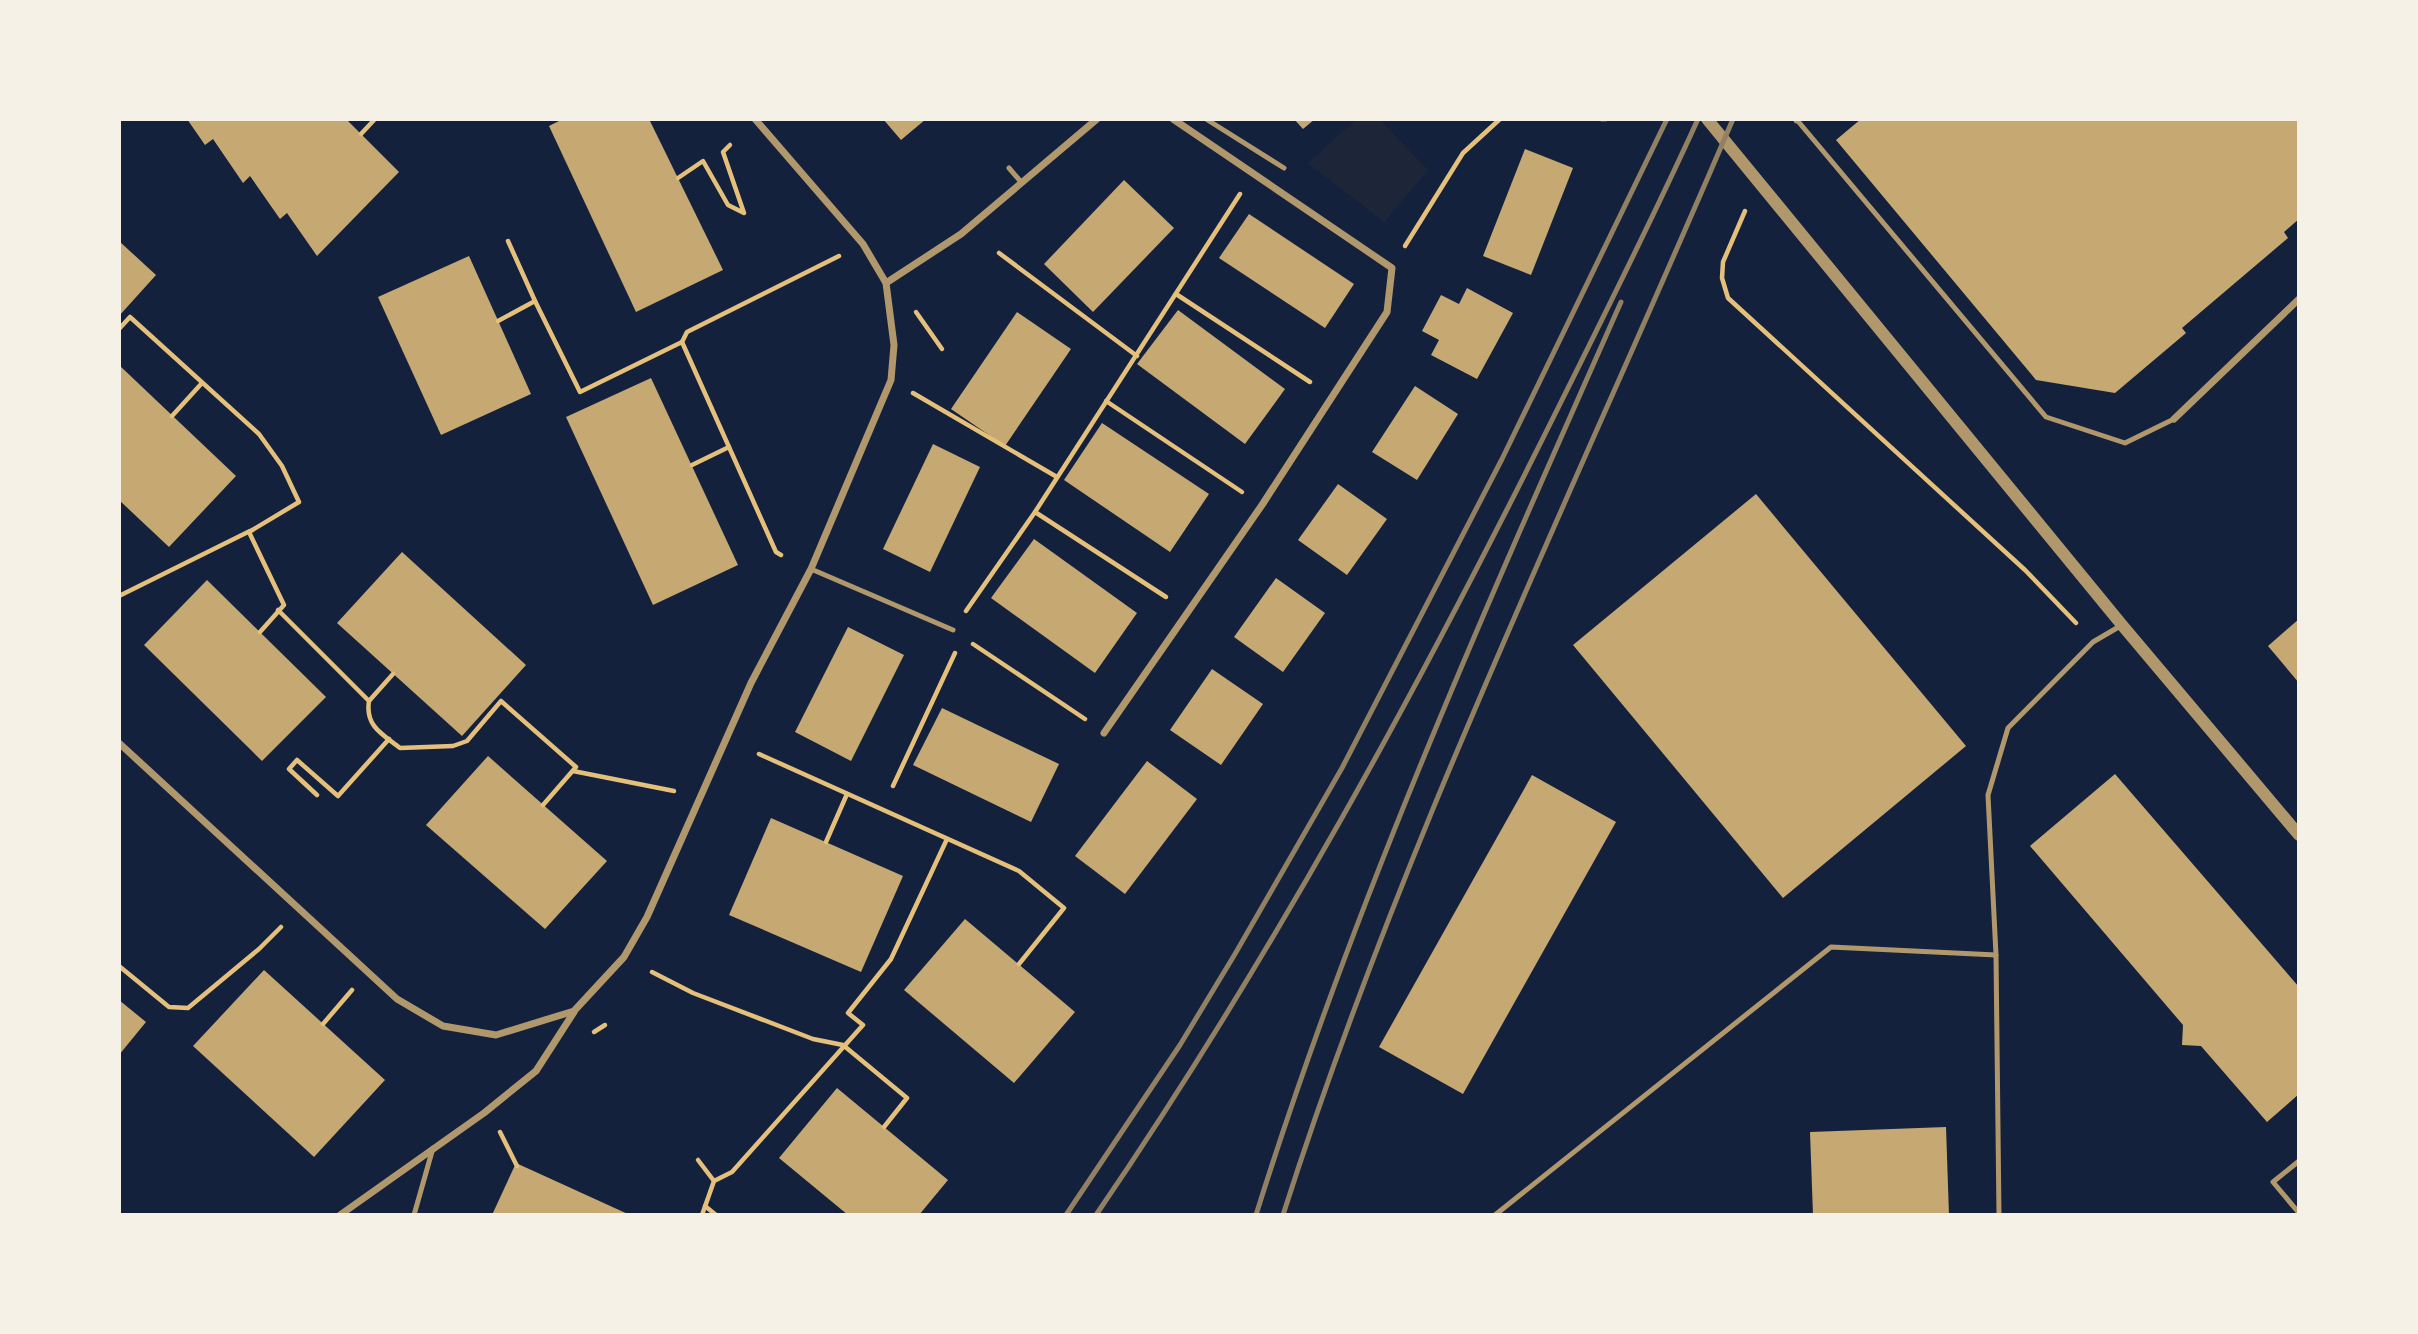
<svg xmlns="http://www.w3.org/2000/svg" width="2418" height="1334" font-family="Bitter,serif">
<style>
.green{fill:#1d2539}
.building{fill:#c6a872}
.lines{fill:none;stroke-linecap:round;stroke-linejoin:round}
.path{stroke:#e5c07b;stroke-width:4.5}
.service{stroke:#b1986c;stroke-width:5}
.minor{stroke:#b1986c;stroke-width:7}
.tertiary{stroke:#b1986c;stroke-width:12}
.rail{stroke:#918062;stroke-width:5}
</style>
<rect width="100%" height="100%" fill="#14213d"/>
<polygon class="green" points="1357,119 1379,119 1428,170 1384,222 1308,163"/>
<g class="building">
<polygon points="187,119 346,119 399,172 317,256 287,213 280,219 250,176 243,183 213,139 205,145"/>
<polygon points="563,119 649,119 723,270 636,312 549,126"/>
<polygon points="883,119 926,119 901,140"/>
<polygon points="1294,119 1315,119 1303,129"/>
<polygon points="1861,119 2299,119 2299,219 2284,232 2288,238 2182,328 2186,333 2115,393 2036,380 1836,140"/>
<polygon points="1525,149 1573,168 1531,275 1483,256"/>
<polygon points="1124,180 1174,228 1093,312 1044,264"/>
<polygon points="1249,214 1354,284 1325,328 1219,258"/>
<polygon points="119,241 156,275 119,316"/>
<polygon points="469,256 531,394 441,435 378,297"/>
<polygon points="1467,288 1513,313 1477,379 1431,355 1439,340 1422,331 1441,295 1459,304"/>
<polygon points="1178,310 1285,389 1245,444 1137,364"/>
<polygon points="1017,312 1071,349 1005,446 951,409"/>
<polygon points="119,365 236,476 169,547 119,500"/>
<polygon points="651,378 738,565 653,605 566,417"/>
<polygon points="1415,386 1458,414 1417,480 1372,452"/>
<polygon points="1102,423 1209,494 1170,552 1064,480"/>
<polygon points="933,444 980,467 930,572 883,549"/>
<polygon points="1338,484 1387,519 1347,575 1298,540"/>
<polygon points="1756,494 1966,746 1783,898 1573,645"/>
<polygon points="1034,539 1137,613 1095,673 991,598"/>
<polygon points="402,552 526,665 462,736 337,623"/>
<polygon points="1276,578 1325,613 1283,672 1234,637"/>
<polygon points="207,580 326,697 262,761 144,645"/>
<polygon points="2299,619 2299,683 2268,646"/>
<polygon points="848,627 904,655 851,761 795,732"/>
<polygon points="1212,669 1263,704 1221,765 1170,730"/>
<polygon points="942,708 1059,764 1031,822 913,765"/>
<polygon points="488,756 607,861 545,929 426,825"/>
<polygon points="1147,761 1197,799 1125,894 1075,856"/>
<polygon points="2115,774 2299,987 2299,1094 2267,1122 2201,1046 2182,1045 2183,1025 2030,846"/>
<polygon points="1532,775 1616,822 1463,1094 1379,1047"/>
<polygon points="771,818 903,876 861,972 729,915"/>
<polygon points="965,919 1075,1012 1014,1083 904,990"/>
<polygon points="264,970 385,1080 314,1157 193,1046"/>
<polygon points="119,1000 146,1022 119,1055"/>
<polygon points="837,1088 948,1180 919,1215 848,1215 779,1158"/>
<polygon points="1946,1127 1949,1215 1813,1215 1810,1132"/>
<polygon points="516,1163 630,1215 492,1215"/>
</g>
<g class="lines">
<g class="path">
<polyline points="1601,119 1606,119"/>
<polyline points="361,134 375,119"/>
<polyline points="678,178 703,161 728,205 744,213 723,152 730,145"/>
<polyline points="1745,211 1723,262 1722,278 1728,298 2025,570 2076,623"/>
<polyline points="508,241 535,301 580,392 682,342 776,552 781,555"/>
<polyline points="1405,246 1463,153 1500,119"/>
<polyline points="999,253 1137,356"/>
<polyline points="1176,294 1310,382"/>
<polyline points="916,312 942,349"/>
<polyline points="498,321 535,301"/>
<polyline points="119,329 130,317 259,434 282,466 299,502 249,532 284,605 260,632"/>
<polyline points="682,342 687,332 839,256"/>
<polyline points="913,393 1057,477"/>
<polyline points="1106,401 1242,492"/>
<polyline points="172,416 202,383"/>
<polyline points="692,465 729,447"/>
<polyline points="1035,512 1166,597"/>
<polyline points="119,596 250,531"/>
<path d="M278,610L369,701C365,726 382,734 400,748L453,746L467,741L501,701L576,767L543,805"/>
<polyline points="966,611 1035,512 1240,194"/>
<polyline points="973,644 1085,719"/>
<polyline points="369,701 393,674"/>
<polyline points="759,754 1019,871 1064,908 1019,964"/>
<polyline points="573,771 674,791"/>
<polyline points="893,786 955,653"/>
<polyline points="317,795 289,769 297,760 338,796 389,739"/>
<polyline points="826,842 847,794"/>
<polyline points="119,966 169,1007 188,1008 259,949 281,927"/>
<polyline points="652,972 693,993 813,1039 843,1045 907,1098 884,1127"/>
<polyline points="323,1024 352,990"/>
<polyline points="594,1032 605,1025"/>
<polyline points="500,1132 517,1166"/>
<polyline points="698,1160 714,1181"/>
<polyline points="705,1206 716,1215"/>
<polyline points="702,1215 714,1181 732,1172 863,1025 848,1013 891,959 947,839"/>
</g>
<g class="service">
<polyline points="1206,119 1284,168"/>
<polyline points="1797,120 2046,417 2125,443 2174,419"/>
<polyline points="1009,168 1021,182"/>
<polyline points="811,569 953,630"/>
<polyline points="2299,1161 2273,1182 2299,1213"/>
<polyline points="414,1215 433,1148"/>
<polyline points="1495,1215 1831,947 1996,955"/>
<polyline points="1999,1215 1996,955 1988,795 2008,728 2093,642 2122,625"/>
</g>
<g class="minor">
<polyline points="1797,120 1797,119"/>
<polyline points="886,283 961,234 1097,119"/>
<polyline points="2174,419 2299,299"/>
<polyline points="1104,733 1262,505 1387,312 1392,268 1173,119"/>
<polyline points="119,743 397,999 443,1026 496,1035 574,1011 624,957 647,917 751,683 811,569 891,380 894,345 886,283 863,244 755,119"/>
<polyline points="340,1215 484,1113 536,1071 574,1012"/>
</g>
<polyline class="tertiary" points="1707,119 2122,625 2299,835"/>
<g class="rail">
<polyline points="1066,1215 1180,1045 1235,954 1342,768 1502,459 1667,119"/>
<path d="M1096,1215C1271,959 1420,686 1558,408C1606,312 1654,216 1698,119"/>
<path d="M1256,1215C1354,901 1488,602 1621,302"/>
<path d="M1283,1215C1403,838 1578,483 1733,119"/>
</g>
</g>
<rect width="2418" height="1334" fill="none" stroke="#f6f1e7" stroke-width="242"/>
</svg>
